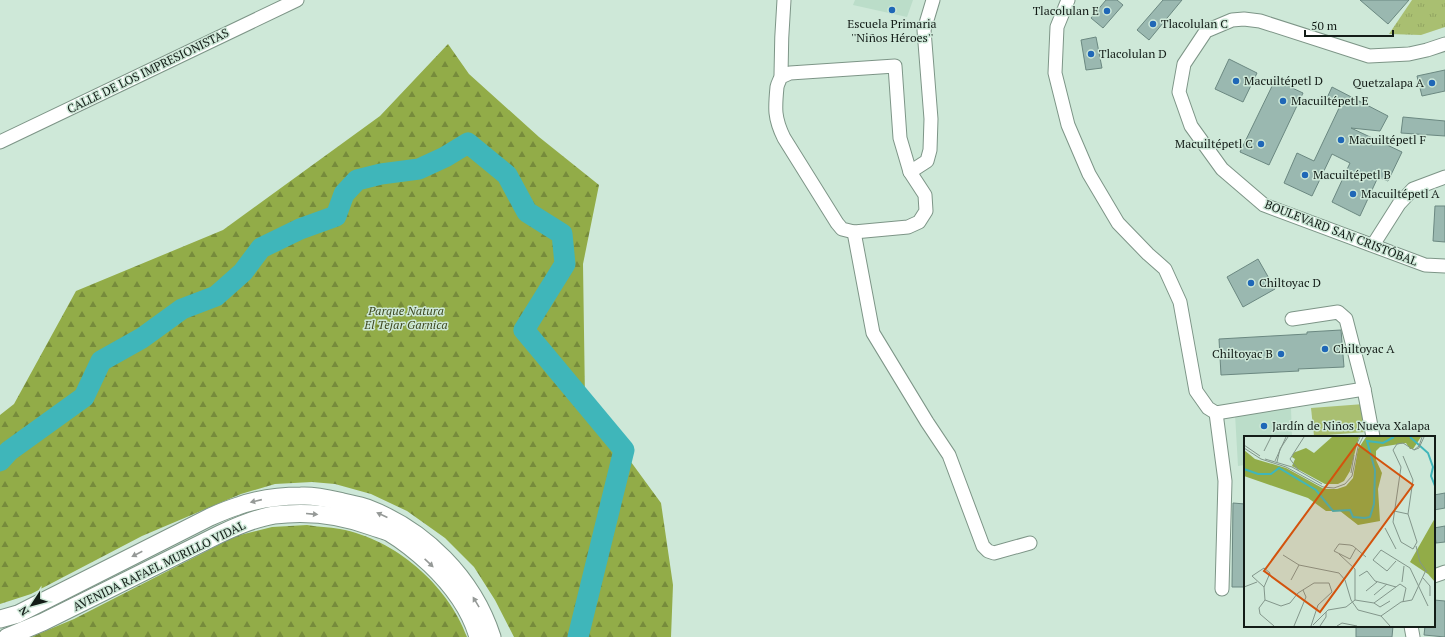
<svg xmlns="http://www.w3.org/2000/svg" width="1445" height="637" font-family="'PT Serif',serif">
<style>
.built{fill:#bbddc9}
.forest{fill:url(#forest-firs)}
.park{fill:url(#park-tufts)}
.pitch{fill:#a9bf71}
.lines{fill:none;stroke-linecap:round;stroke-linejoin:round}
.river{stroke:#3fb6ba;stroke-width:21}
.building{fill:#9ab8b0;stroke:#6b8881}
.minor-casing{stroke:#7d9587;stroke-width:15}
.major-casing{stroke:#7d9587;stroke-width:19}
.minor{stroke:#fff;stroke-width:13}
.major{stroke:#fff;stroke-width:17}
.oneway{fill:#959997}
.poi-dot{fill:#1f67b7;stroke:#cee8d8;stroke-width:1.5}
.labels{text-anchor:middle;stroke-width:3;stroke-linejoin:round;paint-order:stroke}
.poi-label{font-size:12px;fill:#131c17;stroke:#cee8d8;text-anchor:start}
.street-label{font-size:12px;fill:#131c17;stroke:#cee8d8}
.park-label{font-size:12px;font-style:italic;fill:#3c471e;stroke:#cee8d8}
.inset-river{fill:none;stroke:#3fb6ba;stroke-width:2}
.inset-road{fill:none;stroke:#83968b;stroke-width:1}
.view{fill:#d3530d;fill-opacity:0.15;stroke:#d3530d;stroke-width:2}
.inset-edge{fill:none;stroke:#131c17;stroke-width:2}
</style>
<defs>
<pattern id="forest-firs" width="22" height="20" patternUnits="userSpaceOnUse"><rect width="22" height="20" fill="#92ac48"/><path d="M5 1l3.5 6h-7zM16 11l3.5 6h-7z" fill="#768b3b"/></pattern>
<pattern id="park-tufts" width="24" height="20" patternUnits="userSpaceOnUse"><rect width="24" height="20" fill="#a9bf71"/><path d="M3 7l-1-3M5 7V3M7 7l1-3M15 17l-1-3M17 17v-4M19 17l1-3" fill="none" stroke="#91a461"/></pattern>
</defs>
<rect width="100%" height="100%" fill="#cee8d8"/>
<g class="built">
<polygon points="855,0 913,0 907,17 853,5"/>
<polygon points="1291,408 1292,437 1245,437 1245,465 1238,466 1235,414"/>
</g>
<g class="forest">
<polygon points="448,44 469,74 539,137 599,185 583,264 585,399 661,503 673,585 671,637 514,637 495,600 474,567 445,538 407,511 371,494 335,484 312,482 275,484 241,494 142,536 31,594 0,604 0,415 14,404 76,291 223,230 380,116"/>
<path d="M307,525C318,527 329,527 340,529C395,539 448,585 467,637H31L74,619L236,536L272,527Z"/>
</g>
<polygon class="park" points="1412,0 1445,0 1445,27 1421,35 1389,34"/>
<polygon class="pitch" points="1364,404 1366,432 1314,436 1311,408"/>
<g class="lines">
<polyline class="river" points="0,461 9,451 84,397 101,361 142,338 182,309 216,296 243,272 261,248 300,229 336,216 344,194 357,180 381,174 419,169 445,157 468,143 507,175 527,212 562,234 565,264 524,330 624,450 578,637"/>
</g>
<g class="building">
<polygon points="1106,0 1117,0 1123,5 1103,28 1091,18"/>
<polygon points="1163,0 1182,0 1149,40 1137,30"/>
<polygon points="1360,0 1409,0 1388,24"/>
<polygon points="1096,37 1102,68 1086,70 1081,40"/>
<polygon points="1229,59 1257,73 1243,102 1215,89"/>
<polygon points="1445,70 1445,91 1422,96 1417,76"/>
<polygon points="1275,80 1303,93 1269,165 1240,152"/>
<polygon points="1332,87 1388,116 1380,131 1351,128 1402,152 1388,181 1378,177 1360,216 1332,202 1350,163 1332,154 1312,196 1284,183 1297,153 1314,161 1340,106 1327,98"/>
<polygon points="1403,117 1445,121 1445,136 1401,133"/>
<polygon points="1435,206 1445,206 1445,242 1433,241"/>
<polygon points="1258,259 1275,289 1243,307 1227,277"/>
<polygon points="1341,330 1344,367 1298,369 1299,371 1221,375 1219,339 1307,334 1307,332"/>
<polygon points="1445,493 1445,508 1434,510 1434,495"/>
<polygon points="1233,503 1245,504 1245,587 1232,587"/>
<polygon points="1445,526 1445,542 1436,543 1434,528"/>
<polygon points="1434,600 1445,601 1445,637 1424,635 1425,626 1434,626"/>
<polygon points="1356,626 1393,626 1392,637 1356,637"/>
</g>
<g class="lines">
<defs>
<g id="minor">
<polyline points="1068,0 1057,27 1055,73 1068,125 1089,174 1118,223 1148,254 1165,269 1180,302 1196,391 1208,408 1216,413 1225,481 1222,589"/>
<polyline points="1445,44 1427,50 1409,54 1369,56 1260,21 1244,19 1232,20 1206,31 1184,64 1179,92 1191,126 1222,169 1264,205 1425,265 1445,266"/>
<path d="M781,77L790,73L895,66L900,138L910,172L925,195L926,211L919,222L908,227L854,232L842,229L837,223L784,138C774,118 775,108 777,87C778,82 781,79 781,75C781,50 782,25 784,0"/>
<polyline points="0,142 297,0"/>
<polyline points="910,172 927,161 930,150 931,119 924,30 933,0"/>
<polyline points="854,232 873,333 927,422 949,455 983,546 988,551 994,553 1030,543"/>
<polyline points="1373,245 1399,204 1413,189 1445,177"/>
<polyline points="1292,319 1338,312 1346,319 1364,389 1373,437"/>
<polyline points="1216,413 1364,389"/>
<polyline points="1434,576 1445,572"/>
<polyline points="1411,626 1413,637"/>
</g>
<g id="major">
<path d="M0,619L18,614L210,517C219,513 228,509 238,506C258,499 280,496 301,496C315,495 330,499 343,502C351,504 359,505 367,508C425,530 473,578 492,637"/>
<path d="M7,637L43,622L220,534C237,526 255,518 274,515C307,511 342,515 373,527C378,529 385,530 390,533C405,542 418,553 430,564C451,584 470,609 478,637"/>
</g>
</defs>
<use href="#minor" class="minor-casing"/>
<use href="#major" class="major-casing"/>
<use href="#minor" class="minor"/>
<use href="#major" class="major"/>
</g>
<defs><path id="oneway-solid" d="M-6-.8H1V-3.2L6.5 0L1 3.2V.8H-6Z"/></defs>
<g class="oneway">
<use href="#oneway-solid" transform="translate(256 501) rotate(167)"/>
<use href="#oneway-solid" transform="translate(312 514) rotate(5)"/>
<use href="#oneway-solid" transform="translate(382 515) rotate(-155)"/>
<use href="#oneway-solid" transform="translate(137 554) rotate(153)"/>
<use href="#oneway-solid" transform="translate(429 563) rotate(43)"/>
<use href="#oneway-solid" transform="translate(476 602) rotate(-121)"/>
</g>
<g class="poi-dot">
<circle cx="892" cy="10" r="4"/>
<circle cx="1107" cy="11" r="4"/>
<circle cx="1153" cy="24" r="4"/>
<circle cx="1091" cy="54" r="4"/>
<circle cx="1236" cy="81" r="4"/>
<circle cx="1432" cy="83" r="4"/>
<circle cx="1283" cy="101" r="4"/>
<circle cx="1341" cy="140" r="4"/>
<circle cx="1261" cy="144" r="4"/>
<circle cx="1305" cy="175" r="4"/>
<circle cx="1353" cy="194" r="4"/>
<circle cx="1251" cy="283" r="4"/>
<circle cx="1325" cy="349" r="4"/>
<circle cx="1281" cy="354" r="4"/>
<circle cx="1264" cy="426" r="4"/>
</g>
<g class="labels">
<g class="poi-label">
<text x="1099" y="15" text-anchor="end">Tlacolulan E</text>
<text x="892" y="28" text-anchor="middle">Escuela Primaria<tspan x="892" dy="14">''Niños Héroes''</tspan></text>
<text x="1161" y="28">Tlacolulan C</text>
<text x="1099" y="58">Tlacolulan D</text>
<text x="1244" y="85">Macuiltépetl D</text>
<text x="1424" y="87" text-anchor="end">Quetzalapa A</text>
<text x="1291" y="105">Macuiltépetl E</text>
<text x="1349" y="144">Macuiltépetl F</text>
<text x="1253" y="148" text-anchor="end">Macuiltépetl C</text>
<text x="1313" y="179">Macuiltépetl B</text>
<text x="1361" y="198">Macuiltépetl A</text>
<text x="1259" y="287">Chiltoyac D</text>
<text x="1333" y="353">Chiltoyac A</text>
<text x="1273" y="358" text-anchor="end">Chiltoyac B</text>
<text x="1272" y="430">Jardín de Niños Nueva Xalapa</text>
</g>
<g class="street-label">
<text transform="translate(148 71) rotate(-26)" y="4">CALLE DE LOS IMPRESIONISTAS</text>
<text transform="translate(1341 233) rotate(21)" y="4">BOULEVARD SAN CRISTÓBAL</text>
<text transform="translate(159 566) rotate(-26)" y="4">AVENIDA RAFAEL MURILLO VIDAL</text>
</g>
<g class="park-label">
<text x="406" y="315">Parque Natura<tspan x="406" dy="14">El Tejar Garnica</tspan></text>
</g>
</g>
<g transform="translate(1244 436)">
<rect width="191" height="191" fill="#cee8d8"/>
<path d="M88,1H115L106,35L100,45L94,48H81L48,30L51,23L48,21L49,17L62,12L70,17ZM122,1H177L169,13H166L162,7L136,11L132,15V24L138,37L134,53L136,85L114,89L96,75H82L64,62L0,40V14L11,23L42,32L80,53H93L102,50L109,42L114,13ZM191,82V146L184,138L166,126Z" fill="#92ac48"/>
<path class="inset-river" d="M166,1L184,17L189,31L187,40L191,50M0,33L14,38H27L35,32L72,54L89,75L106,74L109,81L121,82L126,81L130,68L131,34L123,5L139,7L150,1"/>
<path class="inset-road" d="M0,9L16,20M0,12L17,23L42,31L79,51L90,52L101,48L108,40L114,11L119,1M111,12L116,1M170,14L175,12L180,1M170,14L175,10L178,1M20,15L27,1M159,20L169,44L164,78L173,106L169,113L157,106L149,86L157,31L149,14L153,8L159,7L170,14M21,23L48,31L78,48M31,25L42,1M33,26L36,13L44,1M55,35L46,23L60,1M107,37L110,19M150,75L164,78M141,92L152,113M172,110L176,126L183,136M112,112L106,123L90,115L95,108L106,109L109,110L122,121M137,114L166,132L184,170M137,114L129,124L143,135L152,125M39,119L55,129L95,137L101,144L107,164L114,174L137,180L146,190M115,140L123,135L131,145L152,151M179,142L186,150V160M47,144L55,129M158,146L160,130M0,151L13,146M20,151L26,137L20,132L8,140L20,151L21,164L37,170L46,167L54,157L70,147H85L88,156L74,169L67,190M122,155L133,146M130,159L143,148M21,164L15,172L16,178L30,190M111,164L130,167L156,148L162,152L159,166M130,167L136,171L146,165M137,180L157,166L168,164L182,134M69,189L84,174L102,171L111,164V133L95,118M50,190L62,161L59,154M76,190L82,181V176M93,190L98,187L113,190"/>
<path class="view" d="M113,8L169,49L76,176L20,135Z"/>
<rect width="191" height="191" class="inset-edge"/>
</g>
<g transform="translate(32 605) rotate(234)" stroke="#cee8d8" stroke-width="3" paint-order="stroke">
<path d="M0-3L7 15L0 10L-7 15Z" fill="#131c17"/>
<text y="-6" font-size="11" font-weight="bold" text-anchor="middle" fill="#131c17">N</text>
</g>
<path d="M1305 30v6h88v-6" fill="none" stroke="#131c17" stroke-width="2"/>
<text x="1311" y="30" font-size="12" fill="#131c17" stroke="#cee8d8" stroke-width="3" paint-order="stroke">50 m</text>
</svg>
